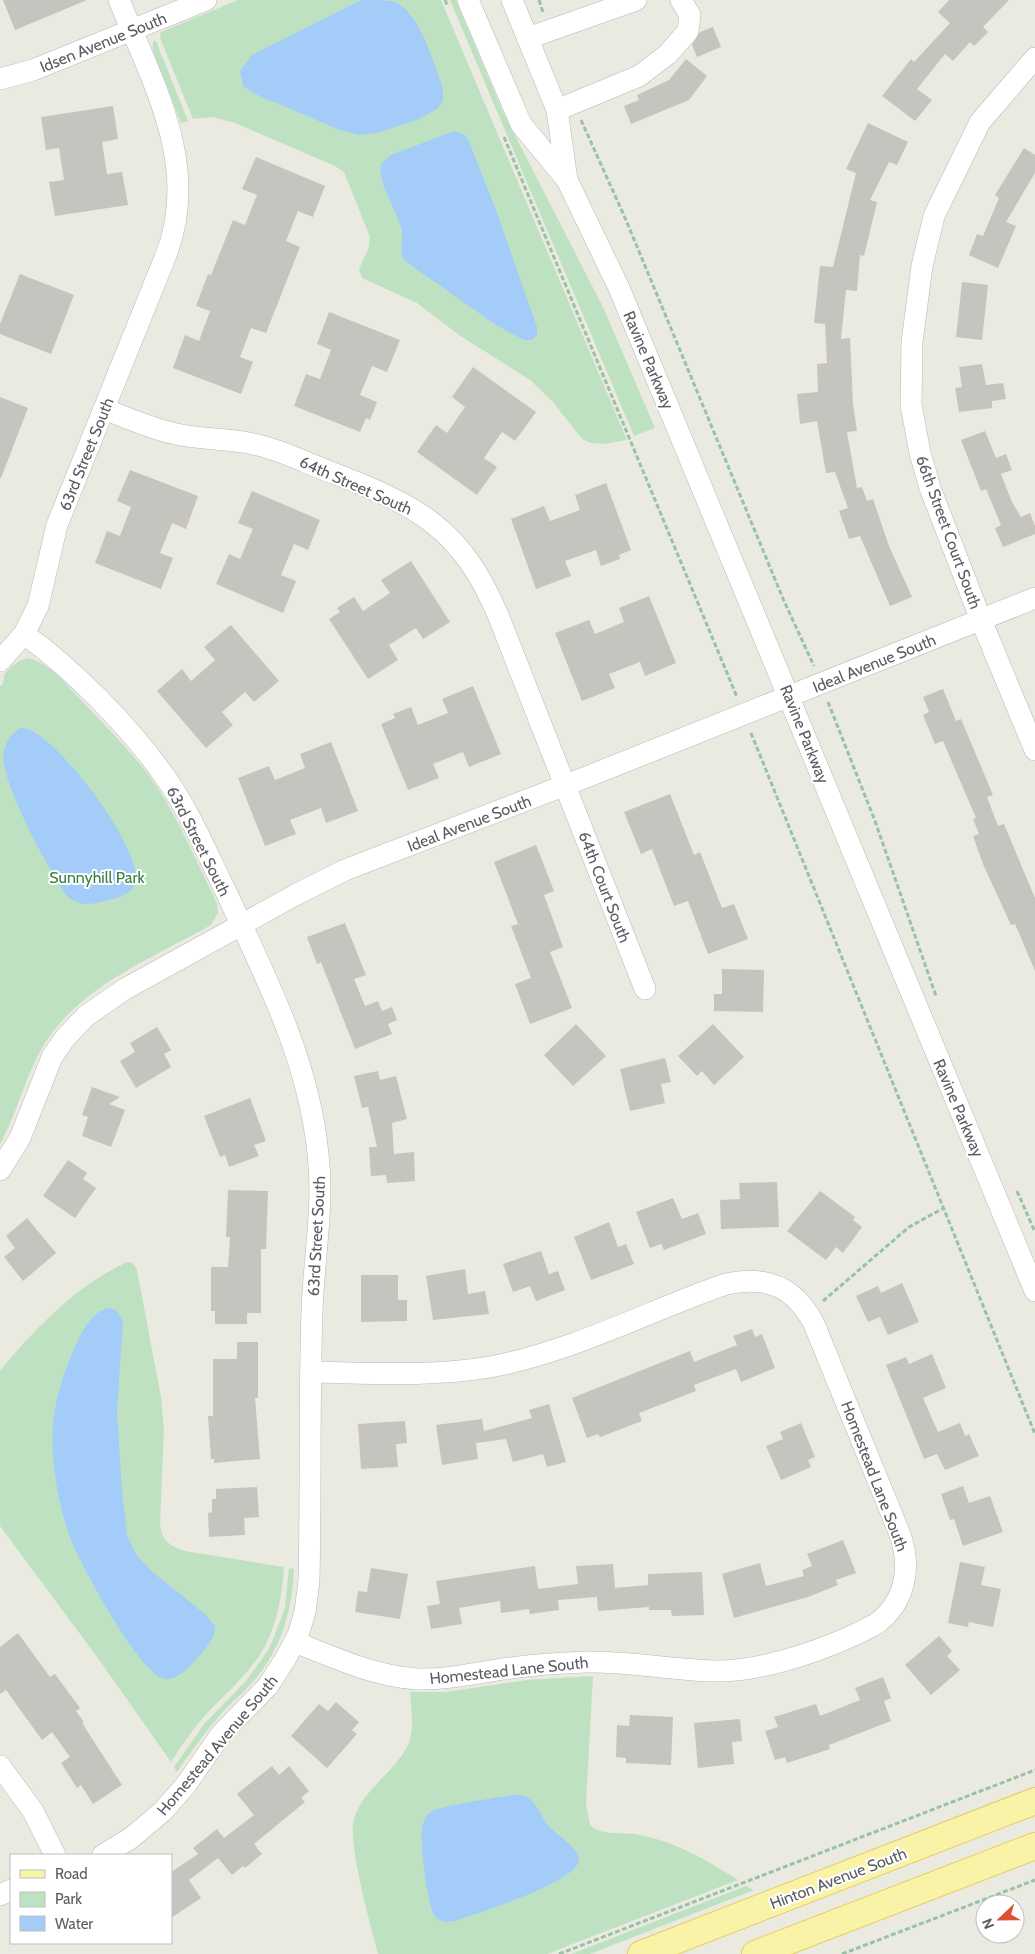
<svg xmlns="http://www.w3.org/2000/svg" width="1035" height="1954" font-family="Cabin,sans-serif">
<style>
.green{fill:#bee2c1}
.water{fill:#a3ccf9}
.building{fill:#c6c4be}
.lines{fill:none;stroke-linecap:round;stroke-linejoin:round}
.minor-casing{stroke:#b6b8bc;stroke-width:22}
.major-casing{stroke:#e7cc5e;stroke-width:28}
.path{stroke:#98c2a8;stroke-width:3;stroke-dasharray:5 2.5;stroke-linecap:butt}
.minor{stroke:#fff;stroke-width:21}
.major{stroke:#f9f3a8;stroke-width:26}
.labels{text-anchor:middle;stroke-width:4;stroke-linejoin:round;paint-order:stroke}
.street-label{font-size:16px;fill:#595c61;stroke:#fff}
.park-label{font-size:16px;fill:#397f42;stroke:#fff}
</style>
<rect width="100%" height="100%" fill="#ebeae0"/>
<g class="green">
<polygon points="238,0 441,0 627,440 603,444 591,443 582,439 552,401 530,380 459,335 417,303 362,278 359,269 369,247 370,237 344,172 335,166 235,123 212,117 193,119 160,38 161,32"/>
<polygon points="450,0 456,0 503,112 603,307 655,428 634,436"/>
<polygon points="153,41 156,41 188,121 181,123 153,51"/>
<path d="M29,658C49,663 68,686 82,701C107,728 134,754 155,784C180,821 197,863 217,903L218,913L211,925C153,958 82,985 45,1043C25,1075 18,1112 0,1144V686L3,684L4,675C11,667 18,659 29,658Z"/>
<path d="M127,1262L133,1263L137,1270L161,1397L164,1430L160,1524C162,1541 170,1546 185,1551L284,1567C282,1595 278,1621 265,1646C252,1671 230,1689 210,1710C195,1726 183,1744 171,1762L100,1661L0,1526V1371C35,1328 76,1286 127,1262Z"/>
<path d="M289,1568L294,1569C292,1612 281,1651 251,1684C242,1695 230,1703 221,1714C205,1732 191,1752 177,1772L174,1767L205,1723L246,1681L269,1649L285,1608Z"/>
<path d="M593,1676L586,1804L590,1825C602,1836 618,1832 634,1834C673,1840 705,1859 738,1880L547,1954H378C371,1926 347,1843 354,1819C362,1790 395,1772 408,1745C415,1729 411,1709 410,1692H446L527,1680Z"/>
<polygon points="746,1886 754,1890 590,1954 571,1954"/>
</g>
<g class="water">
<path d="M361,0C371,0 383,0 392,1C419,8 434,65 443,88V101L437,109L417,120L377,133L359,135L340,130L255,94L243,86L240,71L252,55Z"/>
<path d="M454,131L463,134L468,139L496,210L537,327V335L532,340H524L496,325L405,261C397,251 405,239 401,227C396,210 377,182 381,164L391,155Z"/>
<path d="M21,728C51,725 148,855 135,884C129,898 109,900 96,903C82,906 71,902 63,891C45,862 9,796 4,764C1,750 8,735 21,728Z"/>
<path d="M111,1308L117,1311L123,1321L117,1411L122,1490L127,1535L136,1554L150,1570L206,1615L215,1626C216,1637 208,1645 202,1653C193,1662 180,1680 166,1679C141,1678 81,1565 71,1540C61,1513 55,1484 53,1455C50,1422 57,1390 70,1359C77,1342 89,1309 111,1308Z"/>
<path d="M513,1795C535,1793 536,1810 548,1825C556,1835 576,1845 579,1858C583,1881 475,1914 455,1921C447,1922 440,1923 435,1916C427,1907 420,1842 422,1829C423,1822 425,1816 431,1812C438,1806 499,1797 513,1795Z"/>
</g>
<g class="building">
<polygon points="3,0 87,0 15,30"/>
<polygon points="949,0 1009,0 983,27 988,32 974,46 970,42 953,61 945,54 917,89 932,100 915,121 882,96 911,59 914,62 950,23 938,12"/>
<polygon points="713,27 721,47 697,57 692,45 700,32"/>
<polygon points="686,59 707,76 689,100 631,124 624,106 639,100 637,95 669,80"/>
<polygon points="113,106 118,139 102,142 107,174 122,172 128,205 55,216 49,182 64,180 59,148 46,150 41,117"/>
<polygon points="868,123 908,142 897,165 889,162 870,200 877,202 864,256 860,255 857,291 846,290 841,339 850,338 853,404 857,431 847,432 857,488 862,487 867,501 873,499 889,546 912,597 890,606 860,536 849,539 839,511 848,508 835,472 826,473 817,421 800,424 797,394 818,392 817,364 827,363 825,324 814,323 820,266 833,267 856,173 846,169"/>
<polygon points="1024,148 1035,155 1035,173 1006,222 1016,226 998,268 969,255 977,234 983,236 999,198 995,195"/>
<polygon points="256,157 325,186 313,217 298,211 286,241 300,247 266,333 251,328 240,357 253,362 241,394 173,368 185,335 199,341 210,311 196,306 208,274 211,275 233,220 245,225 257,195 242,189"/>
<polygon points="20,274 74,295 51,354 0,334 0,324"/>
<polygon points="962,282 988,285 982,340 956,337"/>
<polygon points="329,312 400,340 387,372 372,366 360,395 377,402 370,420 366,418 360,432 294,406 306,374 320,379 331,350 317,344"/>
<polygon points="982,364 986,385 1003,383 1006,399 992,401 992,408 959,412 955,388 962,387 959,367"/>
<polygon points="473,367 536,412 515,441 502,432 484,458 497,467 477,495 417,452 436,425 447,433 465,407 452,397"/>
<polygon points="0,397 28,408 1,478 0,478"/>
<polygon points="985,431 996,458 1006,454 1012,470 1001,474 1012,502 1021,517 1030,513 1035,526 1035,534 1003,547 995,528 1001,525 986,489 981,491 961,440"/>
<polygon points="130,470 198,496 186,529 172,523 160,553 173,558 161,589 95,563 107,531 120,536 131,507 117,501"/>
<polygon points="606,483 631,550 619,555 620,559 601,566 596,550 565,561 571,576 536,589 511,519 544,506 550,521 580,510 575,495"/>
<polygon points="252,491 320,520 308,550 294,544 281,575 296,581 283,613 216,584 229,554 240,559 253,529 238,523"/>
<polygon points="411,561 450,622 423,639 416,628 389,645 398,660 368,679 329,619 340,612 337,608 354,597 363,611 390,593 381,580"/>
<polygon points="649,596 676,663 645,676 640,662 609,674 615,688 582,701 555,633 589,620 595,634 624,622 619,608"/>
<polygon points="231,625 279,681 254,702 245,692 222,712 233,725 206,748 157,691 182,669 191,681 215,660 204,647"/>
<polygon points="473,686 501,754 469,767 463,752 433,764 439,778 408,790 381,724 395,718 393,714 411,707 418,725 448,713 442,699"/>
<polygon points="943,689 956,721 961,719 993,795 987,797 998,826 1004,824 1035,898 1035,971 1015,924 1011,925 983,864 973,836 979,834 973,819 976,818 943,741 935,744 923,715 929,712 923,697"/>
<polygon points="331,742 358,811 326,823 321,808 290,820 296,834 265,846 238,778 269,766 275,780 305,768 300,754"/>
<polygon points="670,794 694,855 700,852 722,908 734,904 748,939 708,954 688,901 674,906 652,849 641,854 624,812"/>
<polygon points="536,845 554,891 544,895 563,947 550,952 572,1008 530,1024 515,984 531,978 511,926 518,924 494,862"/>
<polygon points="345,923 366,975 354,979 365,1006 378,1001 382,1011 392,1007 397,1020 388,1024 392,1034 355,1049 321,962 317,964 307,937"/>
<polygon points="722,969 764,970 763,1012 714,1011 714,994 722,994"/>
<polygon points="576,1024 606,1056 573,1086 544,1055"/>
<polygon points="713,1024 744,1057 714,1085 702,1071 697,1076 678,1056"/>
<polygon points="157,1027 171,1050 164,1054 171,1067 136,1088 120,1061 135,1052 130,1043"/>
<polygon points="665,1058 671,1082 661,1084 665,1103 630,1111 620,1069"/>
<polygon points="378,1071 380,1080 396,1076 407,1119 392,1123 394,1154 414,1152 415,1181 387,1183 386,1175 371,1176 369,1147 377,1147 368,1107 362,1108 354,1076"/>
<polygon points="92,1087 120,1097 109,1104 125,1110 111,1147 82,1136 88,1117 82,1115"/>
<polygon points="250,1098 266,1141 254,1145 259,1156 229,1167 225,1155 220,1157 204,1116"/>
<polygon points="68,1160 87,1173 83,1179 96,1188 75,1218 43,1196"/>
<polygon points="777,1182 779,1227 721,1229 720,1200 740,1199 739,1183"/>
<polygon points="228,1190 268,1191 266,1249 261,1249 261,1313 247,1313 247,1324 215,1324 215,1311 211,1311 211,1267 228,1267 230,1237 226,1237"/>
<polygon points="820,1191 855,1217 853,1220 862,1227 843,1253 836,1247 826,1260 787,1231"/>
<polygon points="673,1198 682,1219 698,1213 706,1234 664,1250 661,1244 650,1248 636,1212"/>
<polygon points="27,1218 56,1253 23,1281 4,1257 15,1248 6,1236"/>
<polygon points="609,1222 618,1247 626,1244 634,1264 591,1280 574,1237"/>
<polygon points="541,1251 549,1274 558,1271 565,1290 536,1301 530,1286 513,1292 503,1264"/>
<polygon points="465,1269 468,1294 485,1291 489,1314 433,1320 426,1276"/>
<polygon points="361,1275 398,1275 398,1300 407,1300 407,1321 361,1322"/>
<polygon points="902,1283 919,1322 888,1335 880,1317 868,1322 856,1296 878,1286 881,1293"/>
<polygon points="752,1329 755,1337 762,1334 775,1368 741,1382 736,1369 694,1385 696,1391 639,1413 642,1421 600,1437 598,1434 587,1438 572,1398 690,1351 694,1362 737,1345 733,1336"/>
<polygon points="237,1342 258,1342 258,1398 255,1398 260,1459 214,1463 214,1459 211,1459 208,1416 213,1416 213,1359 237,1359"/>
<polygon points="932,1354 946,1388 923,1398 938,1432 960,1423 965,1436 969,1434 979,1456 945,1470 937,1454 924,1459 886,1365 906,1357 909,1364"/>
<polygon points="549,1404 566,1462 547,1467 543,1454 513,1462 506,1439 476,1443 478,1459 442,1465 436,1425 482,1419 484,1431 532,1418 529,1410"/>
<polygon points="405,1421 407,1443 396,1444 398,1467 361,1469 358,1424"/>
<polygon points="801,1423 815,1457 808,1460 811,1467 781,1480 766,1446 783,1439 780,1432"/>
<polygon points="963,1486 969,1503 990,1496 1003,1532 963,1546 954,1519 950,1520 941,1494"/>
<polygon points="257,1487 259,1517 244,1518 245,1535 209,1537 208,1513 212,1512 212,1499 216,1499 216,1489"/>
<polygon points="843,1540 856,1573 836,1580 838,1585 808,1597 734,1618 722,1574 760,1563 766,1586 804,1576 802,1570 812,1566 807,1554"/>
<polygon points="960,1562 985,1567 981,1585 1001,1589 993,1627 969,1622 968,1627 948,1623"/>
<polygon points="613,1564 615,1588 648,1585 648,1574 702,1572 704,1615 672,1616 671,1610 649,1610 649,1607 598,1611 597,1597 558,1600 559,1610 530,1614 529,1609 501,1613 500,1601 459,1608 462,1624 431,1629 427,1606 440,1604 436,1581 535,1566 538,1589 578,1584 576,1566"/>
<polygon points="371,1568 408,1574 400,1619 355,1612 358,1591 367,1592"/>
<polygon points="18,1633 50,1677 55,1674 80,1708 76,1711 84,1722 82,1723 122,1785 93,1804 81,1785 77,1788 61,1763 70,1757 52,1732 42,1740 6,1690 0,1694 0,1647"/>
<polygon points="939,1636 952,1651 947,1656 960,1670 931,1695 905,1665"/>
<polygon points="883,1677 891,1698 884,1701 891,1721 829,1745 830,1749 787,1763 785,1757 775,1760 765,1731 778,1727 774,1717 816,1704 820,1716 860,1700 855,1688"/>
<polygon points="336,1702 359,1722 352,1730 357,1734 327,1768 291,1736 319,1704 328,1711"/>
<polygon points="630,1715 673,1717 671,1765 626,1763 626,1758 616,1757 617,1725 629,1726"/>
<polygon points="740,1719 742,1741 732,1742 734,1764 698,1768 694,1723"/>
<polygon points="272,1766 279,1775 289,1766 309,1791 301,1798 305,1802 254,1844 262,1854 245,1868 243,1866 232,1875 218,1858 189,1880 201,1898 171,1918 171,1872 198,1854 193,1848 217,1829 224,1838 254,1815 237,1794"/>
</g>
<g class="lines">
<defs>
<g id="minor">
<polyline points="468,0 521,124 567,180 619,288 1035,1291"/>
<polyline points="512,0 557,110 567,180"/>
<polyline points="528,38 636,0"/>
<polyline points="1035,58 980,122 934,216 922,266 912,342 911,405 920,453 930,488 981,620 1035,750"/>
<polyline points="0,79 33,70 206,0"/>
<polyline points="557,110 639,76 668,54 688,31 690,15 681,0"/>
<path d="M104,409C128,418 151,429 176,434C203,440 231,438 258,445C284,451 308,464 333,473C418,506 461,528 498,615L645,989"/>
<polyline points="0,661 24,634"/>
<polyline points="0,1170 20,1138 52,1057 65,1038 86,1016 125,989 297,894 345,870 584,778 1035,598"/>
<path d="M295,1642C335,1658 374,1676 417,1679C447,1680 475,1673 503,1669C531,1665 558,1663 586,1662C629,1661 671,1670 714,1671C763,1672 832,1648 876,1624C906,1602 912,1566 899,1532L814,1324C795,1287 767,1275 726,1284C648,1311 572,1352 490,1367C431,1377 370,1373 311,1372"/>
<polyline points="0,1766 33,1811 55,1855"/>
<path d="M103,1855L131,1838L163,1811L185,1786L222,1733L268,1686L286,1658L298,1635L305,1612L309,1581C311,1491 309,1400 312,1310C314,1257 324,1206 318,1154C309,1060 266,978 227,894C207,854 190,811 163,774C128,725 73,669 24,634L38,606L57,525L166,255C201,166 152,81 119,0"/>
<polyline points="0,1895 11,1890"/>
</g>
<g id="major">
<polyline points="641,1954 1035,1801"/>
<polyline points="755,1954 1035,1846"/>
</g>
</defs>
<use href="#minor" class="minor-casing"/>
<use href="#major" class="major-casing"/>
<g class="path">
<polyline points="445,0 448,7"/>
<polyline points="539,0 543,12"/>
<polyline points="581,120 626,220 784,601 814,666"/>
<polyline points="504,137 737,697"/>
<polyline points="828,702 875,821 936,996"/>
<polyline points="751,733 1035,1434"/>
<polyline points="1017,1191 1035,1232"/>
<polyline points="823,1301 909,1227 942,1209"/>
<polyline points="559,1954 1035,1770"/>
<polyline points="842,1954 1035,1880"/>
</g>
<use href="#minor" class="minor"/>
<use href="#major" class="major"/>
</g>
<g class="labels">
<g class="street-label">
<text transform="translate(103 42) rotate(-22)" y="6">Idsen Avenue South</text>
<text transform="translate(649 360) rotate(67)" y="6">Ravine Parkway</text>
<text transform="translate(86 454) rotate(-68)" y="6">63rd Street South</text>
<text transform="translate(356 485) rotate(24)" y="6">64th Street South</text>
<text transform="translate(949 532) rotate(70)" y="6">66th Street Court South</text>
<text transform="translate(874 663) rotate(-22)" y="6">Ideal Avenue South</text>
<text transform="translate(805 734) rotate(68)" y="6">Ravine Parkway</text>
<text transform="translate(469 823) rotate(-21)" y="6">Ideal Avenue South</text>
<text transform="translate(199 841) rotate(63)" y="6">63rd Street South</text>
<text transform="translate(605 887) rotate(69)" y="6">64th Court South</text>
<text transform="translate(959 1108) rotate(67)" y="6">Ravine Parkway</text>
<text transform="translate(316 1236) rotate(-87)" y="6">63rd Street South</text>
<text transform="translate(875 1476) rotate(69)" y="6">Homestead Lane South</text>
<text transform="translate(509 1670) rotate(-6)" y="6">Homestead Lane South</text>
<text transform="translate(217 1745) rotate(-50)" y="6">Homestead Avenue South</text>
<text transform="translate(838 1878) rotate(-21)" y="6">Hinton Avenue South</text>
</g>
<g class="park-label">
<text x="97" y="883">Sunnyhill Park</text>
</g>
</g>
<rect x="10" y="1854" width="162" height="90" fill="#ffffff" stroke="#bdbec0"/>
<rect x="20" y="1870" width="25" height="8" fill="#f9f3a8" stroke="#bdbec0"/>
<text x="55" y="1879" font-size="15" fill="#595c61">Road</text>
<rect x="20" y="1892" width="25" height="15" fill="#bee2c1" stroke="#bdbec0"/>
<text x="55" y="1904" font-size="15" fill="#595c61">Park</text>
<rect x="20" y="1916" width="25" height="15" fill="#a3ccf9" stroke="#bdbec0"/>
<text x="55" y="1929" font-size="15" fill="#595c61">Water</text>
<g transform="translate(1000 1919) rotate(248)"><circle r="24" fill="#ffffff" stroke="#bdbec0"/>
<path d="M0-4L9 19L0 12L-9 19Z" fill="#dd5035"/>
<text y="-8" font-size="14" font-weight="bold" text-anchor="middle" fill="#595c61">N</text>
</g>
</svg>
